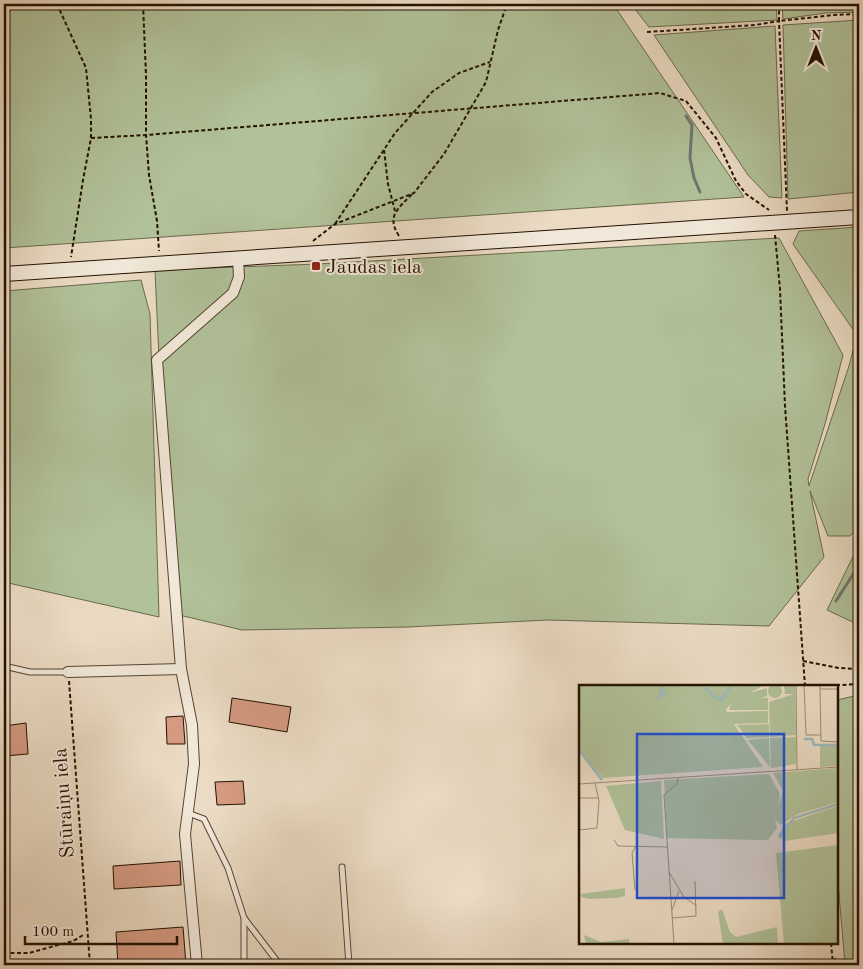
<svg xmlns="http://www.w3.org/2000/svg" width="863" height="969" font-family="'Old Standard TT',serif">
<style>
.green{fill:#b1c199;stroke:#6a6a4c}
.lines{fill:none;stroke-linecap:round;stroke-linejoin:round}
.stream{stroke:#6b7671;stroke-width:3}
.building{fill:#d59a81;stroke:#231200}
.lane-casing{stroke:#554431;stroke-width:7}
.street-casing{stroke:#554431;stroke-width:12}
.secondary-casing{stroke:#231200;stroke-width:16}
.path{stroke:#231200;stroke-width:2;stroke-dasharray:4 2.5;stroke-linecap:butt}
.lane{stroke:#f2e8d9;stroke-width:5}
.street{stroke:#f2e8d9;stroke-width:10}
.secondary{stroke:#f2e8d9;stroke-width:14}
.poi-dot{fill:#8f2418;stroke:#f2e8d9;stroke-width:2}
.labels{text-anchor:middle;stroke-width:4;stroke-linejoin:round;paint-order:stroke}
.poi-label{font-size:20px;fill:#231200;stroke:#f2e8d9;text-anchor:start}
.street-label{font-size:20px;fill:#231200;stroke:#f2e8d9}
.inset-river{fill:none;stroke:#9bb9bd;stroke-width:2.5}
.inset-road{fill:none;stroke:#9b8b76;stroke-width:1}
.view{fill:#1d4ed8;fill-opacity:0.15;stroke:#1d4ed8;stroke-width:2.5}
.inset-edge{fill:none;stroke:#231200;stroke-width:2.5}
</style>
<rect width="100%" height="100%" fill="#ebdbc4"/>
<filter id="stains"><feTurbulence type="fractalNoise" baseFrequency=".004" numOctaves="4"/><feColorMatrix values="0 0 0 0 .2 0 0 0 0 .09 0 0 0 0 .02 0 0 0 .5 -.17"/></filter>
<radialGradient id="worn" r=".72"><stop offset=".6" stop-color="#630" stop-opacity="0"/><stop offset="1" stop-color="#630" stop-opacity=".3"/></radialGradient>
<g class="green">
<polygon points="4,4 613,4 744,197 4,248"/>
<polygon points="631,4 776,4 777,20 649,27"/>
<polygon points="782,4 859,4 859,12 826,13 783,19"/>
<polygon points="859,20 859,192 788,199 783,25"/>
<polygon points="775,26 782,198 769,197 748,175 654,35"/>
<polygon points="859,227 859,527 850,536 828,536 810,491 824,557 769,626 548,620 408,627 242,630 175,614 163,447 155,270 318,264 779,238 843,355 825,424 808,479 809,486 849,366 857,335 793,244 799,231"/>
<polygon points="141,280 150,314 159,617 4,582 4,291"/>
<polygon points="859,544 859,625 827,610"/>
<polygon points="859,695 859,965 845,965 837,871 837,700"/>
</g>
<g class="lines">
<g class="stream">
<polyline points="686,116 692,125 690,158 694,178 700,192"/>
<polyline points="836,601 859,565"/>
</g>
</g>
<g class="building">
<polygon points="232,698 291,707 287,732 229,722"/>
<polygon points="183,716 185,744 167,744 166,717"/>
<polygon points="26,723 28,754 4,756 4,726"/>
<polygon points="243,781 245,804 217,805 215,782"/>
<polygon points="180,861 181,885 114,889 113,866"/>
<polygon points="183,927 186,965 118,965 116,932"/>
</g>
<g class="lines">
<defs>
<g id="lane">
<polyline points="4,666 30,672 68,672"/>
<polyline points="188,813 204,819 228,868 244,918 280,965"/>
<polyline points="342,867 349,965"/>
<polyline points="244,918 244,965"/>
</g>
<g id="street">
<polyline points="68,672 181,669"/>
<polyline points="197,965 185,834 194,764 192,725 181,669 157,360 233,293 239,277 238,258"/>
</g>
<polyline id="secondary" points="4,274 859,217"/>
</defs>
<use href="#lane" class="lane-casing"/>
<use href="#street" class="street-casing"/>
<use href="#secondary" class="secondary-casing"/>
<g class="path">
<polyline points="57,4 86,68 91,119 91,138 83,180 71,257"/>
<polyline points="143,4 146,75 146,135 149,175 157,221 159,251"/>
<polyline points="779,4 779,21 834,15 859,14"/>
<polyline points="647,32 755,25 779,21 787,211"/>
<polyline points="91,138 146,135 660,93 686,101 716,138 736,181 746,194 769,210"/>
<polyline points="384,150 388,184 395,211"/>
<polyline points="335,224 395,133 432,92 459,73 490,62"/>
<polyline points="775,235 780,289 785,406 805,686"/>
<path d="M399,236C386,216 398,209 412,194"/>
<polyline points="313,241 335,224 414,193 444,154 486,82 498,30 507,4"/>
<polyline points="803,661 839,668 859,669"/>
<polyline points="69,681 90,965"/>
<polyline points="823,686 859,684"/>
<polyline points="831,943 833,965"/>
<polyline points="4,953 29,953 73,941 85,934"/>
<polyline points="833,959 859,963"/>
</g>
<use href="#lane" class="lane"/>
<use href="#street" class="street"/>
<use href="#secondary" class="secondary"/>
</g>
<rect class="poi-dot" x="311" y="261" width="10" height="10" rx="2.5"/>
<g class="labels">
<g class="poi-label">
<text x="326" y="273">Jaudas iela</text>
</g>
<g class="street-label">
<text transform="translate(63 803) rotate(-94)" y="7">Stūraiņu iela</text>
</g>
</g>
<g transform="translate(579 685)">
<rect width="259" height="259" fill="#ebdbc4"/>
<path d="M189 6a7 7 0 1 1 14 0a7 7 0 1 1-14 0ZM0,0H185L171,8L188,3V11L182,13H189V25H150L152,19L147,24L148,27L189,26V38L155,39L184,82L24,93L0,65ZM205,0H216L217,50L191,52L190,17L215,9H206ZM190,39V52L168,53L158,40ZM217,52V79L192,83L191,53ZM190,53L191,82L169,55ZM241,59H259V81L241,82ZM259,83V117L219,129L202,140L196,135L198,143L189,155L88,153L85,95L190,89L201,109L199,121L204,106L194,88ZM82,96L85,154L46,145L27,101ZM259,121V148L206,156L199,152L205,139ZM259,160V259H205L197,168ZM46,203V211L37,213L11,214L2,212L1,209ZM143,224L151,247L157,252L198,242L199,259H144L139,227ZM5,250L22,257L50,254V259H7Z" fill="#b1c199"/>
<path class="inset-river" d="M85,0L80,12L88,7M124,0L135,12L143,15L152,0M225,54H233L235,60H259M0,65L23,95M200,151L215,133L259,119"/>
<path class="inset-road" d="M217,0L218,85M225,0L227,50H242M241,0V4H259M241,4L242,56L259,57M0,99L259,82M0,113H20M0,145L18,143L20,116L16,98M35,155L39,161L89,162M90,187L105,212L118,221M56,205L53,168L57,161M93,225L100,206M93,233L117,231L116,196M95,259L85,110L98,99L99,93"/>
<path class="view" d="M58,49H205V213H58Z"/>
<rect width="259" height="259" class="inset-edge"/>
</g>
<rect width="863" height="969" fill="none" stroke="#ebdbc4" stroke-width="20"/>
<rect x="5" y="5" width="853" height="959" fill="none" stroke="#231200" stroke-width="2.5"/>
<rect x="10" y="10" width="843" height="949" fill="none" stroke="#231200"/>
<g transform="translate(816 48)" stroke="#f2e8d9" stroke-width="4" paint-order="stroke">
<path d="M0-4L9 19L0 12L-9 19Z" fill="#231200"/>
<text y="-8" font-size="14" font-weight="bold" text-anchor="middle" fill="#231200">N</text>
</g>
<path d="M25 936v8h152v-8" fill="none" stroke="#231200" stroke-width="2.5"/>
<text x="32" y="936" font-size="15" fill="#231200" stroke="#f2e8d9" stroke-width="4" paint-order="stroke">100 m</text>
<rect width="100%" height="100%" filter="url(#stains)"/>
<rect width="100%" height="100%" fill="url(#worn)"/>
</svg>
